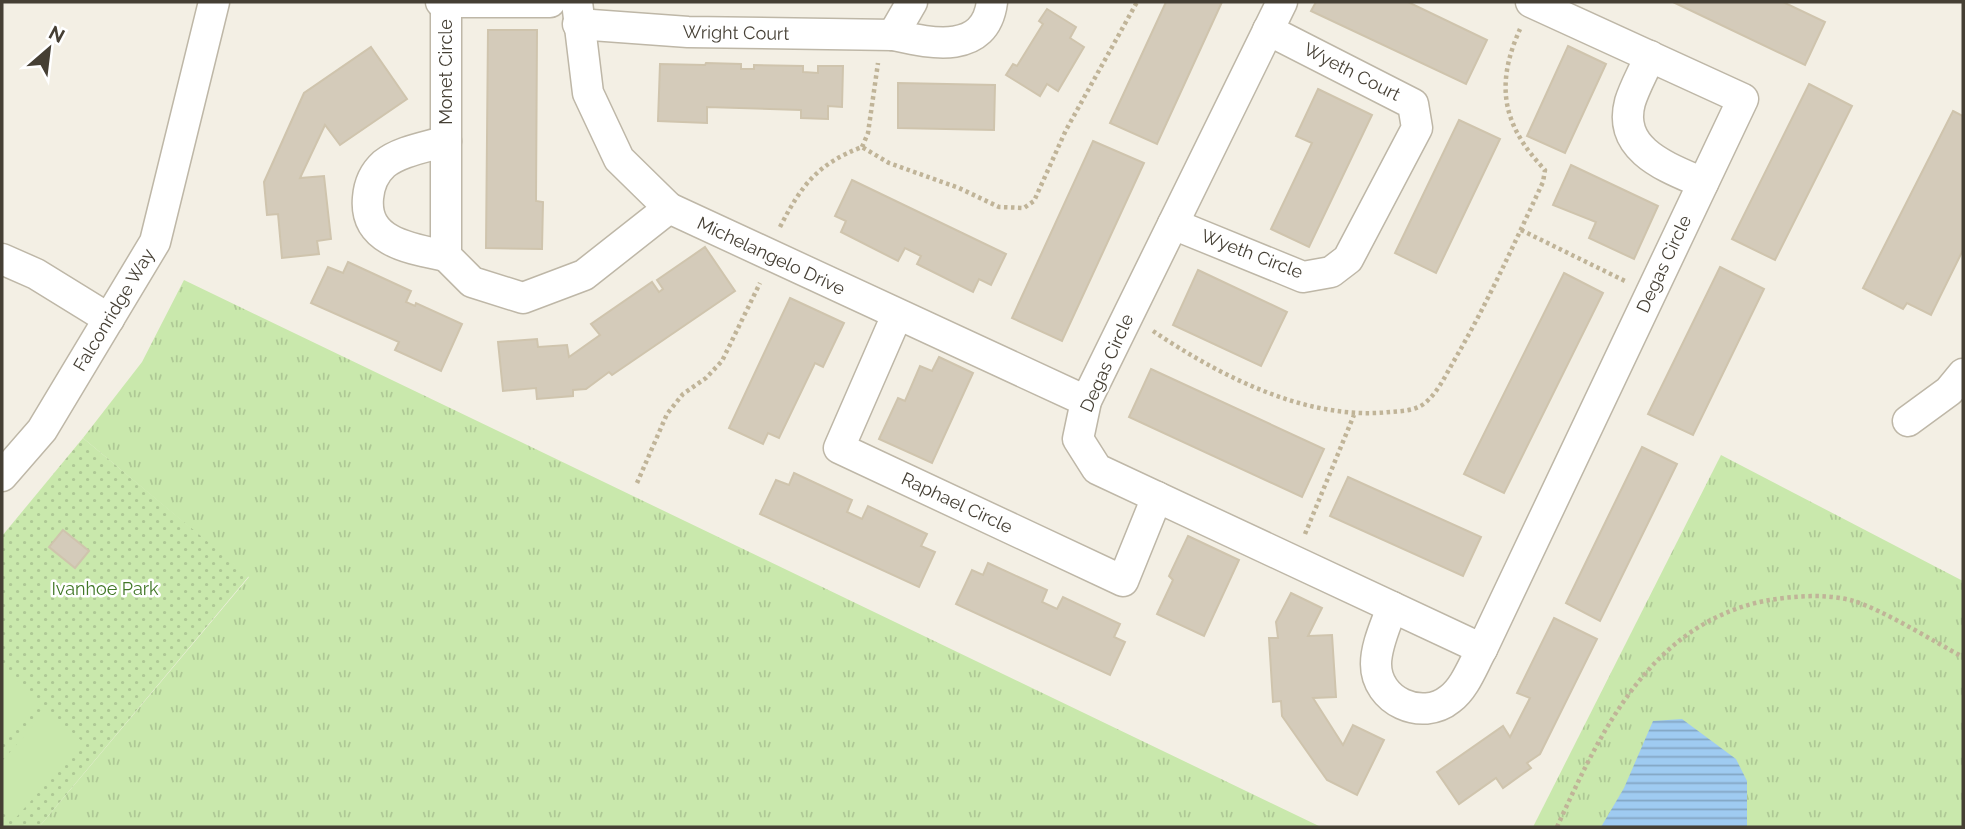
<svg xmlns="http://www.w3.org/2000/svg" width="1965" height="829" font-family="Raleway,sans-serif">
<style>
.grass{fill:url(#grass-tufts)}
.park{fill:url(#park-dots)}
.pitch{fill:#c9e8ac}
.water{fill:url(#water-rules)}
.building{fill:#d4cbba;stroke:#cfc4ad;stroke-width:2}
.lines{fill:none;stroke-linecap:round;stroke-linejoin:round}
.minor-casing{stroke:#beb7a7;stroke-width:33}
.path{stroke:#c0b498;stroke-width:4.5;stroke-dasharray:3.5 3.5;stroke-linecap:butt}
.minor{stroke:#fff;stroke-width:30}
.labels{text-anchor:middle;stroke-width:5;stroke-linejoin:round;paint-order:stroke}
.street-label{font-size:18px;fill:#453f34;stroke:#fff}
.park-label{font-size:18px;fill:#417727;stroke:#fff}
</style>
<defs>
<pattern id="grass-tufts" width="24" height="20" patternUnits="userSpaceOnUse" patternTransform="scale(1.75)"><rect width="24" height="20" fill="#c9e8ac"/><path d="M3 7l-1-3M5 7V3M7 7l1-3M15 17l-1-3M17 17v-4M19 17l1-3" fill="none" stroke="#aec895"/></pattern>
<pattern id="park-dots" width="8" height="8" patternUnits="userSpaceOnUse" patternTransform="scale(1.75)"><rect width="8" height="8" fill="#c9e8ac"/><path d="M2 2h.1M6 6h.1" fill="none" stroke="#aec895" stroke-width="1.8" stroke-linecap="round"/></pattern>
<pattern id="water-rules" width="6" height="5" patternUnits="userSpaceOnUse" patternTransform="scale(1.75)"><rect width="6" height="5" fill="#9fcbf1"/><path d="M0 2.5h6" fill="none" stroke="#83a6c4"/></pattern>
</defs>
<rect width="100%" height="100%" fill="#f3efe4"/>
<g class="grass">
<polygon points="184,280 1321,827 39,827 249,577 83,438 142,362"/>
<polygon points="1721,455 1963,581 1963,827 1533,827"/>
</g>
<polygon class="park" points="83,438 249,576 39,827 2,827 2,536"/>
<g class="pitch">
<polygon points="3,669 40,701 2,744 2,671"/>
<polygon points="47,710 83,742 13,821 2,812 2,761"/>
</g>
<polygon class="water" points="1682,719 1736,759 1747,781 1747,827 1601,827 1624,788 1653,721"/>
<g class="building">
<polygon points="1166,2 1222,2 1157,144 1110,123"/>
<polygon points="1316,2 1408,2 1487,40 1466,84 1311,11"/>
<polygon points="1673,2 1783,2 1825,22 1805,65"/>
<polygon points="1047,9 1076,27 1070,38 1084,47 1058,91 1047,84 1040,96 1006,75 1013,64 1017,66 1043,24 1039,21"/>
<polygon points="488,30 537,30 536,201 543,202 542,249 486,248"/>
<polygon points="1568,46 1606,64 1565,153 1527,136"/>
<polygon points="371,47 407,99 340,145 325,125 300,178 324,176 331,239 317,241 319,254 282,258 278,214 267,215 264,182 304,93"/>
<polygon points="706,63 741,64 741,69 754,69 754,65 803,66 803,72 818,73 818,66 843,66 842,107 828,106 828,119 801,118 801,110 707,107 707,123 658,121 660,64 705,65"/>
<polygon points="898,83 995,85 994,130 898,128"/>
<polygon points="1809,84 1852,106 1775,260 1732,239"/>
<polygon points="1318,89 1372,115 1309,247 1271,229 1312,143 1296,136"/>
<polygon points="1953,111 1963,116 1963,250 1931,315 1907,303 1903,309 1863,288"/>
<polygon points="1459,120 1500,139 1436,273 1395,253"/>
<polygon points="1093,141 1144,163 1062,341 1012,318"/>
<polygon points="1571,165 1658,206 1634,259 1589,238 1596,222 1553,205"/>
<polygon points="852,180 1006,254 991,285 979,279 973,292 917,264 921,256 905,248 898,261 841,232 846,221 835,216"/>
<polygon points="705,247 735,291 612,375 609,372 586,389 573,390 573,396 537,399 536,388 503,391 498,342 537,339 538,347 567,345 569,357 600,335 591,324 652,282 659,292 663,289 657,280"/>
<polygon points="348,262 411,291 406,302 415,306 416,303 462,324 441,371 395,350 399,342 311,303 328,267 343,273"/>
<polygon points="1720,267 1764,289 1693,435 1648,414"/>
<polygon points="1198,270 1287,312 1261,366 1173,325"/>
<polygon points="1564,273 1603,293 1504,493 1464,474"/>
<polygon points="790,298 844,323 823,367 815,363 779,438 768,433 763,444 729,428"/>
<polygon points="939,357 973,373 932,463 879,439 898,398 905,401 920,366 932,371"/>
<polygon points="1151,369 1324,449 1302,497 1129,417"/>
<polygon points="1642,447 1677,464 1600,621 1566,603"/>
<polygon points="794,473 852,500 847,512 862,519 868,506 927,534 921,546 935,552 919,587 760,514 776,480 789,485"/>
<polygon points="1348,477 1481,537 1463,576 1330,516"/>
<polygon points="63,530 89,551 75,568 49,547"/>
<polygon points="1188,536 1239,560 1204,636 1157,614 1173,580 1169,576"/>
<polygon points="988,563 1047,590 1042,602 1057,609 1063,597 1120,624 1114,637 1125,642 1110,675 956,604 972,570 983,575"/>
<polygon points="1291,593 1322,608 1308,636 1332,635 1336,697 1313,698 1343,745 1353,725 1384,740 1357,795 1327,780 1282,716 1281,701 1273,702 1269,638 1278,638 1276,622"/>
<polygon points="1554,618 1597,639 1540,754 1527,763 1531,768 1503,788 1496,778 1459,804 1437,772 1503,726 1510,737 1530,698 1517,693"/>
</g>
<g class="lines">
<defs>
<g id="minor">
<polyline points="441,2 550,2"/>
<polyline points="446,2 446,256 472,282 523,298 584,275 669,208"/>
<polyline points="577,2 588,93 619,159 669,208 1086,401"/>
<polyline points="1282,2 1086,401 1078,439 1097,469 1482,649 1743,99 1531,2"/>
<polyline points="578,24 688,32 893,35 912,2"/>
<path d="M893,35C930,43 985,56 992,2"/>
<path d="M1650,56C1644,71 1635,86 1630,102C1617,151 1669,168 1703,183"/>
<path d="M446,141C427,147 400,151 384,164C374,173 369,185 368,198C364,243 413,249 446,256"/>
<polyline points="1173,224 1303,277 1331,272 1348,259 1417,128 1413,104 1268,30"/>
<polyline points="2,259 36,274 109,319"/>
<polyline points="897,315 839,448 1123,581 1157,497"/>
<polyline points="1908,421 1949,391 1963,374"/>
<polyline points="2,476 42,430 155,242 214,2"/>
<path d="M1392,607C1386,625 1376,645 1376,664C1376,701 1422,722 1450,699C1465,688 1473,665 1482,649"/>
</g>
</defs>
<use href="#minor" class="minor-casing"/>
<g class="path">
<polyline points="862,147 868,133 878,63"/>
<path d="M780,227C801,186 817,164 862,147L889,163L959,188L999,207L1024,208L1034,201L1066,130L1137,2"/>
<polyline points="1521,230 1627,282"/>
<path d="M1153,331C1220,376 1307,421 1390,412C1402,411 1415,411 1425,403C1439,391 1446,374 1455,359C1488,302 1515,242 1543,182L1545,170C1502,125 1495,85 1520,29"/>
<polyline points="637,483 667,414 683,394 706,378 722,361 760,283"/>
<polyline points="1305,534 1354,415"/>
<path d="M1557,827C1601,731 1650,625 1764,601C1791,596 1826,593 1854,601C1885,611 1933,641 1963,657"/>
</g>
<use href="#minor" class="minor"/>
</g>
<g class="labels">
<g class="street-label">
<text transform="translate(736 33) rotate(1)" y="6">Wright Court</text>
<text transform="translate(446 72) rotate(-90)" y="6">Monet Circle</text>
<text transform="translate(1352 72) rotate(27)" y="6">Wyeth Court</text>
<text transform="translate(1252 254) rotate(21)" y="6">Wyeth Circle</text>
<text transform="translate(771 256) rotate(25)" y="6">Michelangelo Drive</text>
<text transform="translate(1664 264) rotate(-65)" y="6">Degas Circle</text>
<text transform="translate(114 310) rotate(-59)" y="6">Falconridge Way</text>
<text transform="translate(1107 363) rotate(-66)" y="6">Degas Circle</text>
<text transform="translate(957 503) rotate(25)" y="6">Raphael Circle</text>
</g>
<g class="park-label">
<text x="105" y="595">Ivanhoe Park</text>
</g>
</g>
<rect width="1965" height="829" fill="none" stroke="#453f34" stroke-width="7"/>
<g transform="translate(49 49) rotate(28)" stroke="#ffffff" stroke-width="5" paint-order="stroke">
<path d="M0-5L12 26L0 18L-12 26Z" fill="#453f34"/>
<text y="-10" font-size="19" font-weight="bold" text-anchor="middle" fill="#453f34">N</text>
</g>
</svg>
